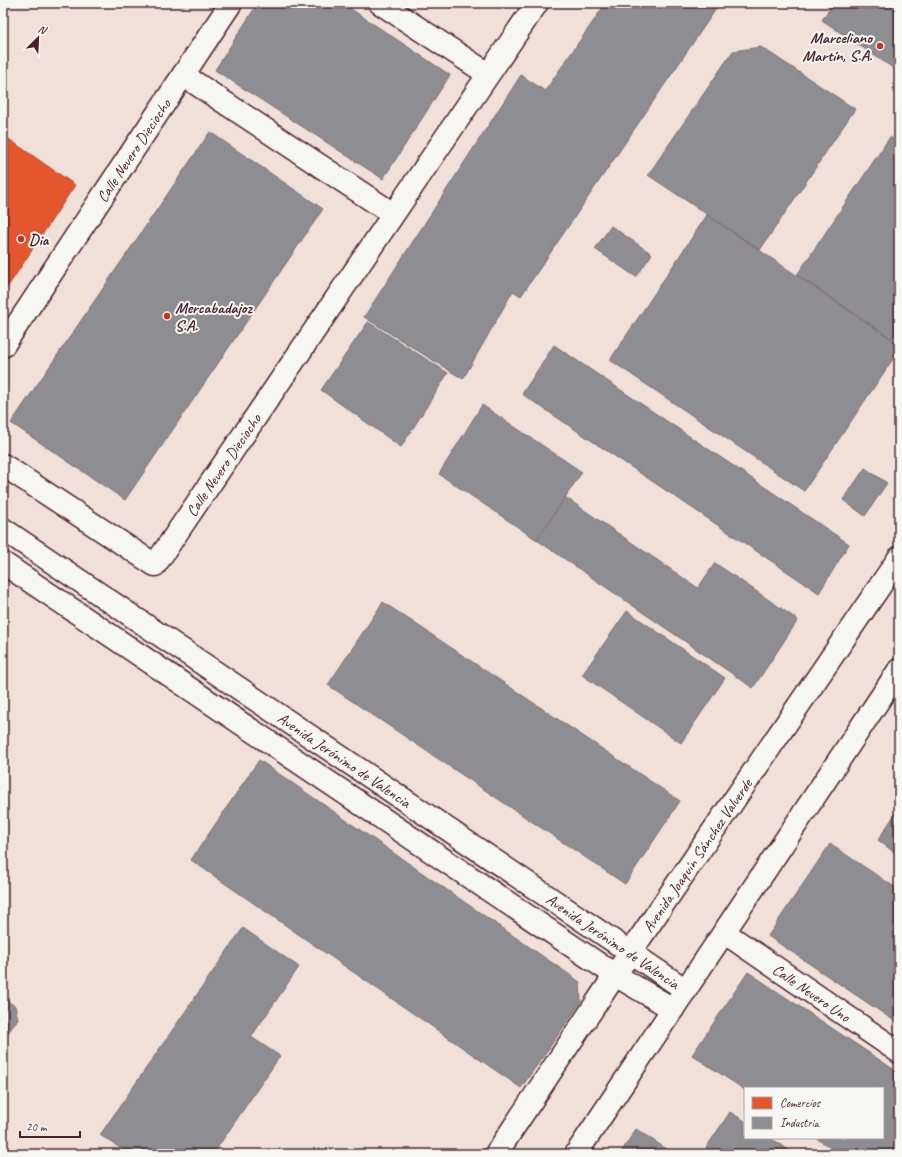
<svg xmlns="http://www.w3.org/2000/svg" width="902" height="1157" font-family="Caveat,sans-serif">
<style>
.built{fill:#f0e0d7;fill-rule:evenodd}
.shops{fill:#e4572e;stroke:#b6462d}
.industry{fill:#8d8d92;stroke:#796c73}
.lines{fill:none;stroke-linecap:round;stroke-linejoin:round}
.minor-casing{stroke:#4a1f2b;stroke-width:25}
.major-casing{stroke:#4a1f2b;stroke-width:25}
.minor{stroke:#f6f6f2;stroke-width:22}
.major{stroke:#f6f6f2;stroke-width:22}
.poi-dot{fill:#c8321e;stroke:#f6f6f2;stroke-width:1.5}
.labels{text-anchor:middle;stroke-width:4;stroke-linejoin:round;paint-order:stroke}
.poi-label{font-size:16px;font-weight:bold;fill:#4a1f2b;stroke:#f6f6f2;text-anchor:start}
.street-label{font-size:16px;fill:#4a1f2b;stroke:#f6f6f2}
</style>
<rect width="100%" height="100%" fill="#f6f6f2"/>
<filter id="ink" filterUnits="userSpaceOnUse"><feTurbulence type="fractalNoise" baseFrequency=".025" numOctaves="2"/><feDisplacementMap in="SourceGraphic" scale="8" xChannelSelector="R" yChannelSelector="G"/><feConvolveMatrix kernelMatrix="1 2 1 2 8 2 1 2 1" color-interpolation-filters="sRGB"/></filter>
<g filter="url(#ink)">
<path class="built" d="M3,3H899V1154H3ZM745,1088H883V1138H745Z"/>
<polygon class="shops" points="3,135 75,185 3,294"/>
<g class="industry">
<polygon points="258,3 342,3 450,75 383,179 215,70"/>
<polygon points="606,3 720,3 521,296 513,291 463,379 364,317 521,75 545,91"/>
<polygon points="833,3 899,3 899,72 822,20"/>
<polygon points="761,47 855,109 760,250 648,175 733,51"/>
<polygon points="210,132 323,209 125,500 11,423"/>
<polygon points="890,137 899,143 899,328 892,339 797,275"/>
<polygon points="707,215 899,344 899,350 804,491 610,360"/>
<polygon points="611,226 652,254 636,277 595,249"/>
<polygon points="368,322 448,373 401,447 321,390"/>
<polygon points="554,345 849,544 819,593 522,394"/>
<polygon points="482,405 582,472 537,540 439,474"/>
<polygon points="865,468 887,483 865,516 843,500"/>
<polygon points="565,497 698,588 715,563 798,620 753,688 537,540"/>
<polygon points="383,602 680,801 625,884 328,685"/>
<polygon points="627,611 725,678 681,743 582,675"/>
<polygon points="259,760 580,982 581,1002 521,1088 191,860"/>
<polygon points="899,808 899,856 878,840"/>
<polygon points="830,844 899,890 899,1024 768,936"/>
<polygon points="243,928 299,967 251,1037 280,1056 213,1154 123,1154 125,1151 100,1135"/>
<polygon points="748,972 899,1073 899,1154 840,1154 816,1138 883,1138 883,1088 745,1088 745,1090 692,1055"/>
<polygon points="3,998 15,1006 18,1019 3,1040"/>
<polygon points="730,1112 745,1121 745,1138 770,1138 795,1154 715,1154 706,1148"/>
<polygon points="636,1129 674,1154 620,1154"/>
</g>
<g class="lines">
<defs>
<g id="minor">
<polyline points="380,3 488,74"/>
<polyline points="183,75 393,214"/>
<path id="s1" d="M3,346L231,3"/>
<path id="s2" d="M3,465L155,565L537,3"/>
<path id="s3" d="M3,529L686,990"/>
<polyline points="3,563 615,975 673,1009"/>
<path id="s4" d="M725,933L899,1052"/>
</g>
<g id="major">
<path id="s5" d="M496,1154L615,975L899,558"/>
<polyline points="576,1154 899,670"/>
</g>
</defs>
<use href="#minor" class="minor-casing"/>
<use href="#major" class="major-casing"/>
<use href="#minor" class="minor"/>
<use href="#major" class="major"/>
</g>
</g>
<g class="poi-dot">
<circle cx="880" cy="46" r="4"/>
<circle cx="21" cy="239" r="4"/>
<circle cx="167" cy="316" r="4"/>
</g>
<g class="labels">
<g class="poi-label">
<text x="872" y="43" text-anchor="end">Marceliano<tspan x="872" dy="18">Martín, S.A.</tspan></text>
<text x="29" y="245">Dia</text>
<text x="175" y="313">Mercabadajoz<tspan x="175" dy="18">S.A.</tspan></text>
</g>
<g class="street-label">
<text dy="6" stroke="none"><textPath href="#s1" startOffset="235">Calle Nevero Dieciocho</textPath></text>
<text dy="6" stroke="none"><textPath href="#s2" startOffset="303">Calle Nevero Dieciocho</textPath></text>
<text dy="6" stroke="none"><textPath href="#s3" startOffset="412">Avenida Jerónimo de Valencia</textPath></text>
<text dy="6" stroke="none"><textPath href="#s5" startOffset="360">Avenida Joaquín Sánchez Valverde</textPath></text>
<text dy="6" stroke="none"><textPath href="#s3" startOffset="736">Avenida Jerónimo de Valencia</textPath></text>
<text dy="6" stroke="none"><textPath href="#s4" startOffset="105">Calle Nevero Uno</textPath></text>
</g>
</g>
<rect width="902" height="1157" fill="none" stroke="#f6f6f2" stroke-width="16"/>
<rect x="8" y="8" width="886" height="1141" fill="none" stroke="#4a1f2b" stroke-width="1.5" filter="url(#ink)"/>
<rect x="744" y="1087" width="140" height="52" fill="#f6f6f2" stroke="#b1a0a2"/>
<rect x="752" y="1097" width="20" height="12" fill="#e4572e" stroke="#b1a0a2"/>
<text x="780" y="1107" font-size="12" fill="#4a1f2b">Comercios</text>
<rect x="752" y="1117" width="20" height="12" fill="#8d8d92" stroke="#b1a0a2"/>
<text x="780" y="1127" font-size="12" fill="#4a1f2b">Industria</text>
<g transform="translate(38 38) rotate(24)" stroke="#f6f6f2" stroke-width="3" paint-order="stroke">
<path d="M0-3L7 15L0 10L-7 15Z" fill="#4a1f2b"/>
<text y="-6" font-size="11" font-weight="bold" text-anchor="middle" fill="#4a1f2b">N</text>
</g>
<path d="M20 1131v6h60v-6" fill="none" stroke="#4a1f2b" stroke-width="2"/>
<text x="26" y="1131" font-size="12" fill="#4a1f2b" stroke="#f6f6f2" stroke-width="3" paint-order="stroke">20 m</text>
</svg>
